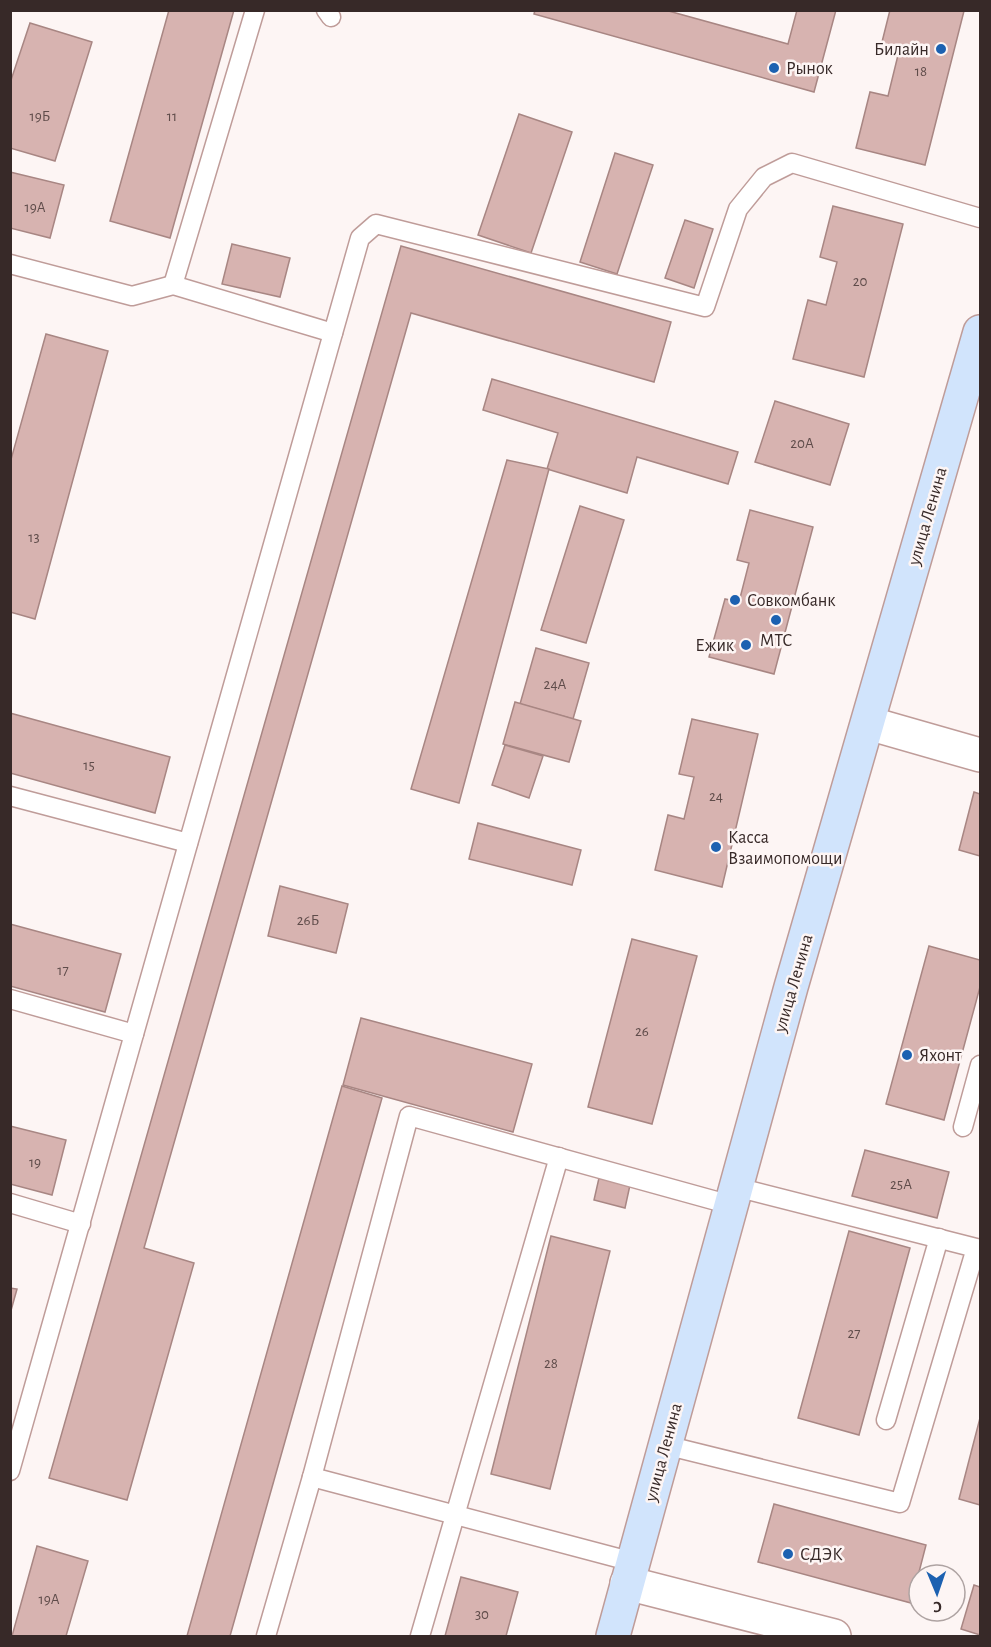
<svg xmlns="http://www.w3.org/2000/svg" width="991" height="1647" font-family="'Alegreya Sans',sans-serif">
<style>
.building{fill:#d7b3b0;stroke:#a88683;stroke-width:1.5}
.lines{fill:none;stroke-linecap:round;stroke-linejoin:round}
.lane-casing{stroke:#bf9c99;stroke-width:21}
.street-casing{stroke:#bf9c99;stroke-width:36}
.secondary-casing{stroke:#bf9c99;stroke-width:36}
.lane{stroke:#fff;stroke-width:18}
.street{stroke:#fff;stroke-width:33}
.secondary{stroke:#d1e4fc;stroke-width:33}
.poi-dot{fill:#1c61b1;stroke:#fdf5f4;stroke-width:2}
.labels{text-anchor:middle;stroke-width:5;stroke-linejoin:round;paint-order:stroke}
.number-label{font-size:15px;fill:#5f4c4a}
.poi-label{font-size:18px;fill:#372928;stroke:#fdf5f4;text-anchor:start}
.street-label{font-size:18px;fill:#372928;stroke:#fdf5f4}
</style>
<rect width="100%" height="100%" fill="#fdf5f4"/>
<g class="building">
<polygon points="169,10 234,10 170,238 110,221"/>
<polygon points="535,10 665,10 788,44 797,10 836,10 814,92 534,14"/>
<polygon points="890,10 964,11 925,165 856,148 870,92 888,96 899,51 881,46"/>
<polygon points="30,23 92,42 55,161 10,148 10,83"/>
<polygon points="519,114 572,132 531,253 478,235"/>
<polygon points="615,153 653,165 617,274 580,262"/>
<polygon points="10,172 64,185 50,238 10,228"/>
<polygon points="833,206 903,224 864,377 793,359 808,300 826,305 837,262 820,257"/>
<polygon points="685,220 713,229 694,288 665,278"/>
<polygon points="232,244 290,258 280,297 222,284"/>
<polygon points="401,246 671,322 654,382 411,313 144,1248 194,1263 127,1500 49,1478"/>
<polygon points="46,334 108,351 35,619 10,612 10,463"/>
<polygon points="492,379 738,452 728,484 637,457 627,493 547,469 558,433 483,410"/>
<polygon points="775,401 849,424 830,485 755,462"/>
<polygon points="507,460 549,469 459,803 411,789"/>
<polygon points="580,506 624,520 586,643 541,630"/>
<polygon points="750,510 813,527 774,674 709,657 725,599 739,602 749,563 737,560"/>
<polygon points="536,648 589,663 573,719 520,704"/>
<polygon points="515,702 581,721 569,762 503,744"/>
<polygon points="10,713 170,757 155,813 10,773"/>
<polygon points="692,719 758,734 722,887 655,870 668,815 684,819 694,777 679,774"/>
<polygon points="505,745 543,756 529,798 492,785"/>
<polygon points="974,792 980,794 980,856 959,850"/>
<polygon points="478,823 581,850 572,885 469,859"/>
<polygon points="280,886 348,904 336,953 268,936"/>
<polygon points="10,924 121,954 105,1012 10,986"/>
<polygon points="632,939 697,956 652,1124 588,1107"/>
<polygon points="929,946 980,960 980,987 944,1120 886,1104"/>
<polygon points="361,1018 532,1064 513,1132 343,1085"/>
<polygon points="342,1086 382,1098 230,1636 187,1636"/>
<polygon points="10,1126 66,1140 52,1195 10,1184"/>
<polygon points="865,1150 949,1172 937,1218 852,1196"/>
<polygon points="599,1178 630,1185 625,1208 594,1200"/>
<polygon points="849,1231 910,1248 859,1435 798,1418"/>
<polygon points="551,1236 610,1251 550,1489 491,1474"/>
<polygon points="10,1288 17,1289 10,1314"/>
<polygon points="980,1418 980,1505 959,1499"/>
<polygon points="774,1504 926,1545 911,1603 758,1562"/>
<polygon points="37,1546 88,1561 66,1636 12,1636"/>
<polygon points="461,1577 518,1592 506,1636 445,1636"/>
<polygon points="974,1585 980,1587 980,1635 961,1629"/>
</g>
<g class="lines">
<defs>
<g id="lane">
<polyline points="326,10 331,17"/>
<polyline points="10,264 132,296 173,285 333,333"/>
<polyline points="173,285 255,10"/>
<polyline points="10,796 188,843"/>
<polyline points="10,999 134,1034"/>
<polyline points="963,1127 980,1065"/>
<polyline points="10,1203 81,1224"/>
<polyline points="886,1420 939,1238"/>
<polyline points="665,1445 900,1503 976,1248 736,1187"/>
<polyline points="10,1471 360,238 376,224 705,307 738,209 764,177 792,163 980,218"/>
<polyline points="312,1477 633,1562"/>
<polyline points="266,1636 312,1477 409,1116 731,1205"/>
<polyline points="420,1636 559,1157"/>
</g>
<g id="street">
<polyline points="868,723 980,755"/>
<polyline points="627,1583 834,1636"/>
</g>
<polyline id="secondary" points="613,1636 791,987 980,332"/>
</defs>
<use href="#lane" class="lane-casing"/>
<use href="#street" class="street-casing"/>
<use href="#secondary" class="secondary-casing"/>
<use href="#lane" class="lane"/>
<use href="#street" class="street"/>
<use href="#secondary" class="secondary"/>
</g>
<g class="poi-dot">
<circle cx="941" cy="49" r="6"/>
<circle cx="774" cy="68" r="6"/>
<circle cx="735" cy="600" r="6"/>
<circle cx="776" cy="620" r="6"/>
<circle cx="746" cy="645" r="6"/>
<circle cx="716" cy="847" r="6"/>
<circle cx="907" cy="1055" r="6"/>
<circle cx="788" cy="1554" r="6"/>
</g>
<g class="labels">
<g class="number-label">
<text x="921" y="76">18</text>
<text x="40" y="121">19Б</text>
<text x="172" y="121">11</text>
<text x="35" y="212">19А</text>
<text x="860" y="286">20</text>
<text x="802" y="448">20А</text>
<text x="34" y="542">13</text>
<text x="555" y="689">24А</text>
<text x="89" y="770">15</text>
<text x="716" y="801">24</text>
<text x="308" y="925">26Б</text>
<text x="63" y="975">17</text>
<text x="642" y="1036">26</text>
<text x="35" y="1167">19</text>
<text x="901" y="1189">25А</text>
<text x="854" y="1338">27</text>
<text x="551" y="1368">28</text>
<text x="49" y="1604">19А</text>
<text x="482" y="1619">30</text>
</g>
<g class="poi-label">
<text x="929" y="55" text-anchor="end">Билайн</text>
<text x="786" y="74">Рынок</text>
<text x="747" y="606">Совкомбанк</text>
<text x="776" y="646" text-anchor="middle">МТС</text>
<text x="734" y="651" text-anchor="end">Ежик</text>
<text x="728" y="843">Касса<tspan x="728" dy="21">Взаимопомощи</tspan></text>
<text x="919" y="1061">Яхонт</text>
<text x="800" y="1560">СДЭК</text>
</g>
<g class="street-label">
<text transform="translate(927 516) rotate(-74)" y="6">улица Ленина</text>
<text transform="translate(793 983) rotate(-74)" y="6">улица Ленина</text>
<text transform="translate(663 1452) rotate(-75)" y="6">улица Ленина</text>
</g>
</g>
<rect width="991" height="1647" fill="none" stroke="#372928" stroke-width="24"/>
<g transform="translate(937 1593) rotate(178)"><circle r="28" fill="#fdf5f4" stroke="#aea3a2" stroke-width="1.5"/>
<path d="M0-4.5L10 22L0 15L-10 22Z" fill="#1c61b1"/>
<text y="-9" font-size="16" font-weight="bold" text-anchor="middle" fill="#372928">С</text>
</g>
</svg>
